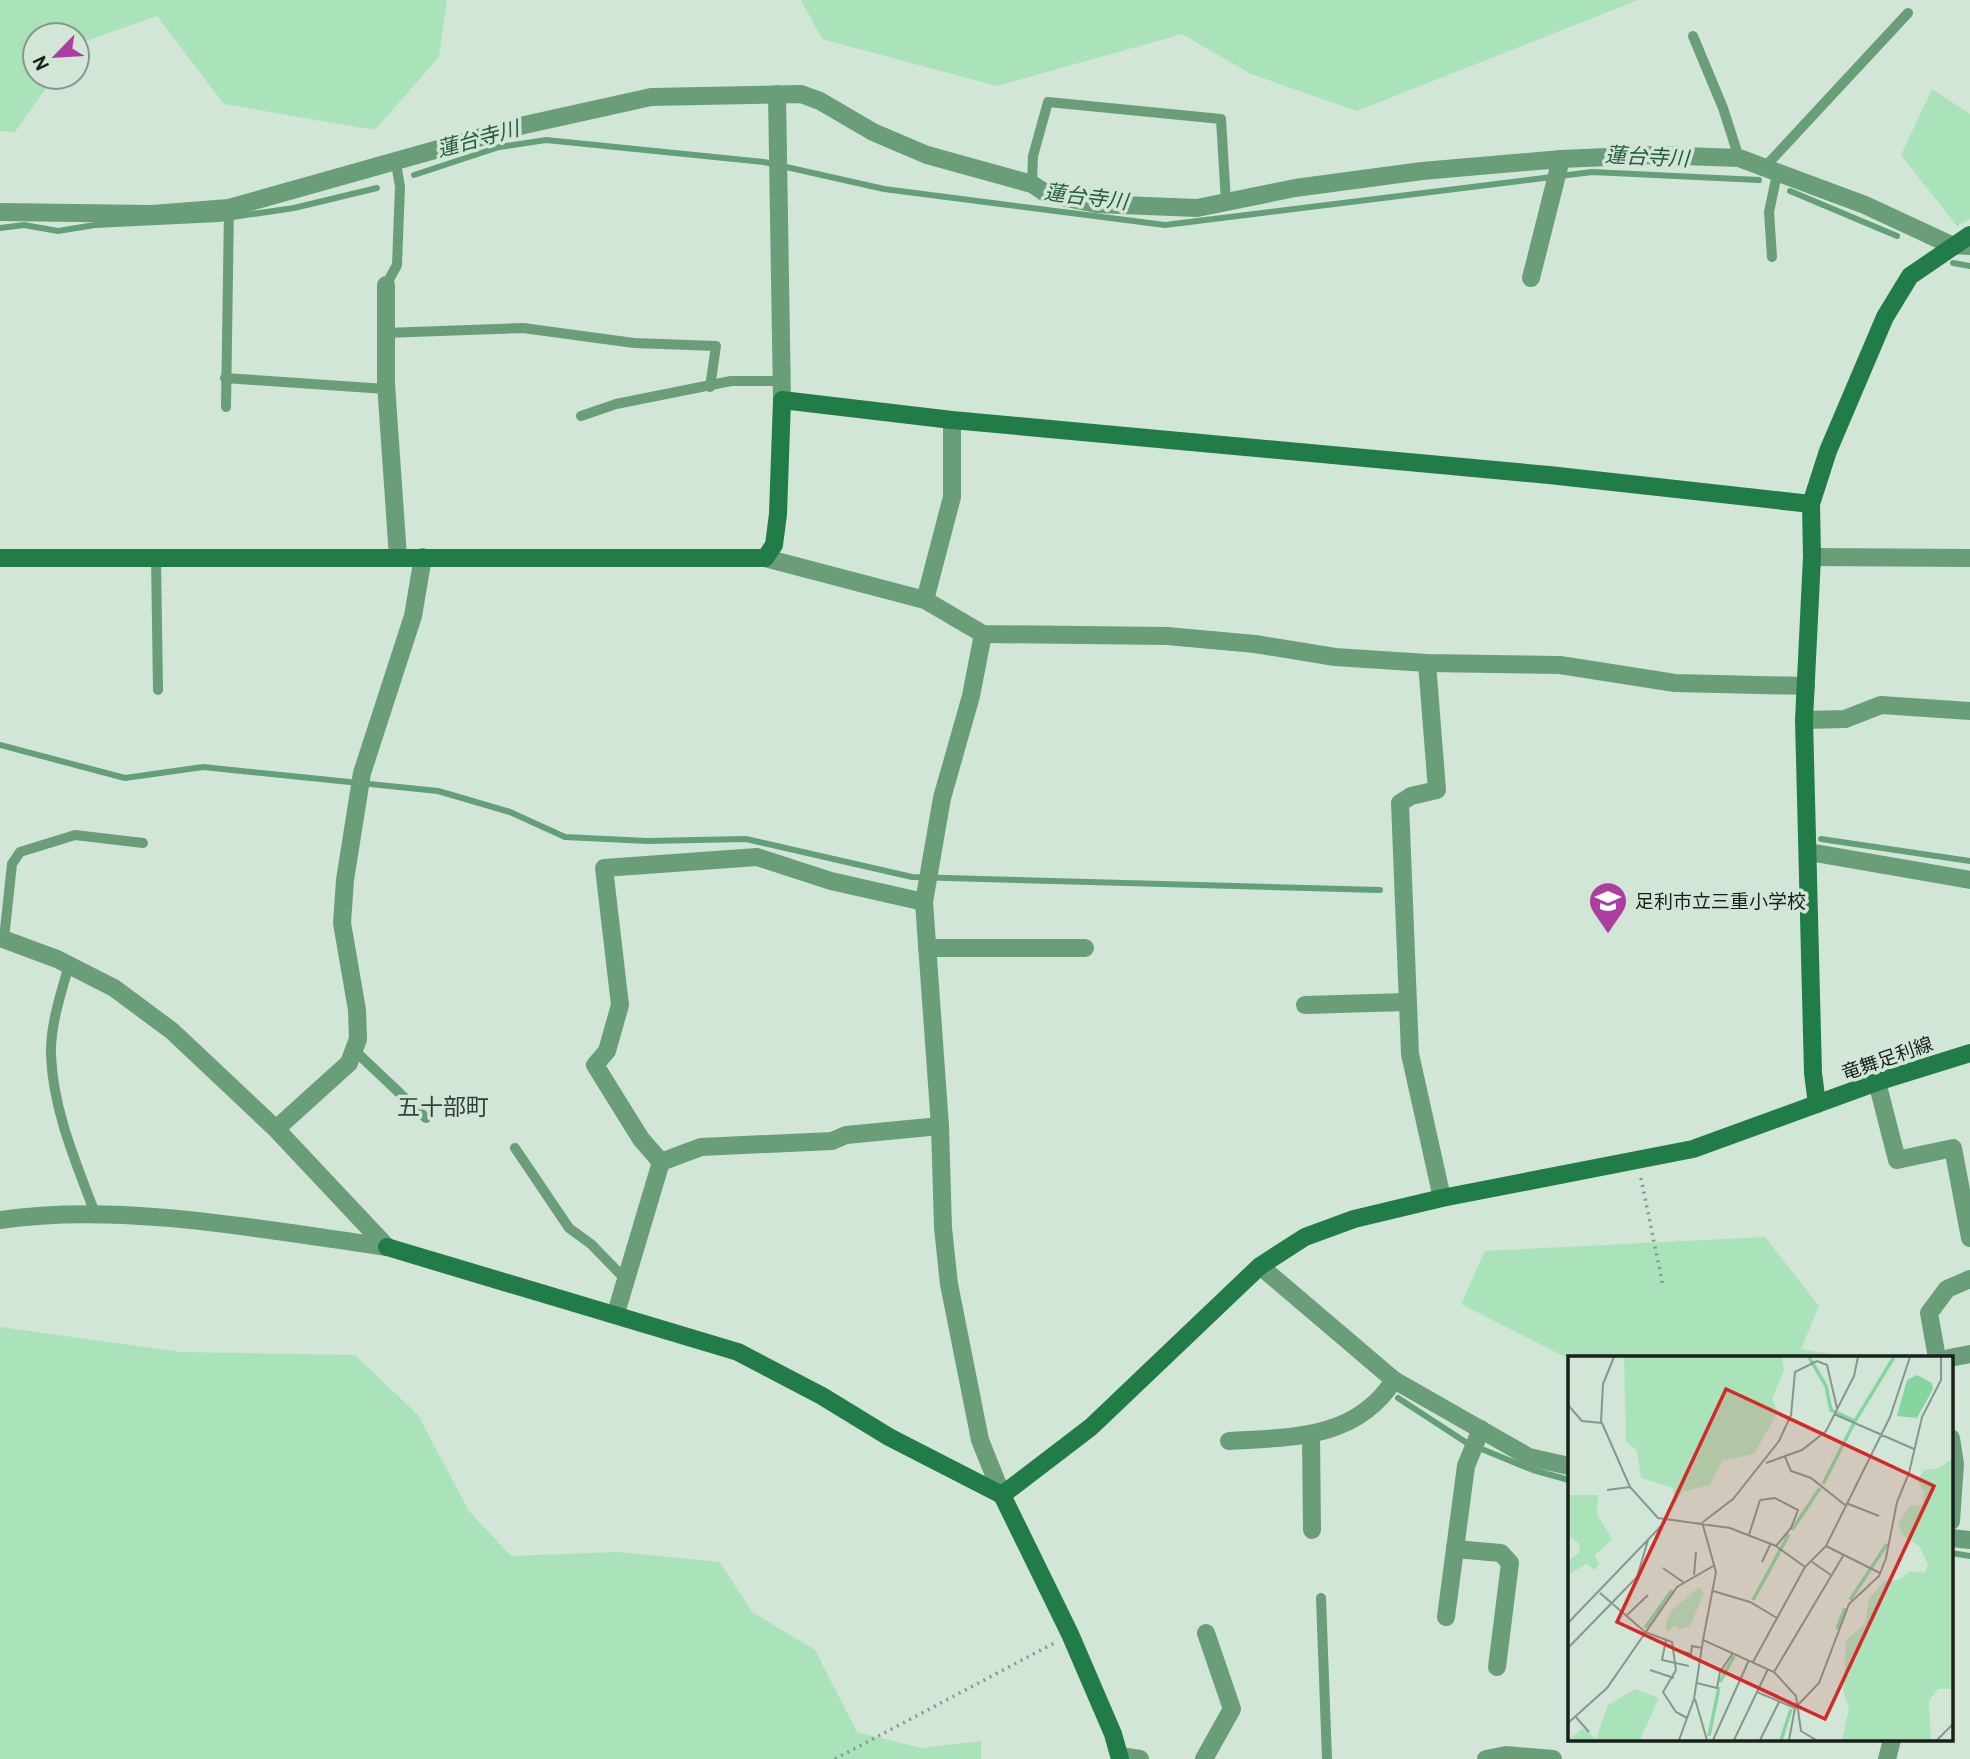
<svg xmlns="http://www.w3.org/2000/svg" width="1970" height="1759" font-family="Overpass,'Noto Sans JP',sans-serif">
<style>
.green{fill:#aae2ba}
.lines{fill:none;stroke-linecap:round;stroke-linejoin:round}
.stream{stroke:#659f77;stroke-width:6}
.path{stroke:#89988d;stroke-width:3.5;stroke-dasharray:2 5;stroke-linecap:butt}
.lane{stroke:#6a9e79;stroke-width:10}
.street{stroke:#6a9e79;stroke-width:18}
.secondary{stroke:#227c48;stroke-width:18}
.labels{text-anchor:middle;stroke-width:7;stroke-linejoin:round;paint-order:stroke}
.poi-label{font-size:19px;fill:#19201b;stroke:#d2e6d7;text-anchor:start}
.street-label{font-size:19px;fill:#19201b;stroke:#d2e6d7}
.water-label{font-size:21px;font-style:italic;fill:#235d39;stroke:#d2e6d7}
.quarter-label{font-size:23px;fill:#314135;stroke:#d2e6d7}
.inset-river{fill:none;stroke:#85d69e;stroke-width:3.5}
.inset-road{fill:none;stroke:#88978c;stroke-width:2}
.view{fill:#d62828;fill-opacity:0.15;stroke:#d62828;stroke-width:3.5}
.inset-edge{fill:none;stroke:#19201b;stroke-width:3.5}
</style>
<rect width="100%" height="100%" fill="#d2e6d7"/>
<g class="green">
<polygon points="0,0 447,0 439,57 375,130 224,104 157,16 77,44 77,35 35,35 35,77 54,77 15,132 0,131"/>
<polygon points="801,0 1638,0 1357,111 1251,74 1182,34 997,86 822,39"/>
<polygon points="1932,89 1970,114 1970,219 1957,226 1901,155"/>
<polygon points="1765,1237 1819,1306 1801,1349 1854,1358 1569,1359 1461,1304 1485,1251"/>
<polygon points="0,1327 181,1352 355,1355 418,1415 469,1511 511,1556 617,1552 720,1562 752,1612 815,1650 857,1732 921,1748 981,1741 981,1759 0,1759"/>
</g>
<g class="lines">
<g class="stream">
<polyline points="414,175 499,147 546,140 764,162 884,189 1165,225 1592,172 1759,180"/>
<polyline points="1790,191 1897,236"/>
<polyline points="0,228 24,225 58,231 95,225 219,219 294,208 377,188"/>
<polyline points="1953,263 1970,266"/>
<polyline points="0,745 125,778 203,767 438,791 510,812 565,837 647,841 746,839 912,877 1380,890"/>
<polyline points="1821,839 1970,861"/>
<polyline points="1398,1398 1467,1443 1533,1470 1569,1480"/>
<polyline points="1951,1553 1970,1556"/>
</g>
<g class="path">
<polyline points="1641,1178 1663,1286"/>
<polyline points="835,1759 1056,1642"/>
</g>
<g class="lane">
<polyline points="1693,36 1723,108 1739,158"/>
<polyline points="1764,168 1908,13"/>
<polyline points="1032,184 1033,156 1048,102 1221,119 1226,202"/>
<polyline points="1772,257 1769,212 1777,174"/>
<polyline points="386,285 397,265 400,187 396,163"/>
<polyline points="385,333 523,328 634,343 716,346 710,387"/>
<polyline points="225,378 386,389"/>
<polyline points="226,407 229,208"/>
<polyline points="581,416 616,404 731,381 781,381"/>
<polyline points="156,558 158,690"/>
<polyline points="4,939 12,864 20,852 75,835 143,843"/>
<path d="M69,965C61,993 50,1026 51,1055C53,1111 77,1165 96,1216"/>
<polyline points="354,1050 426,1118"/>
<polyline points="515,1148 569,1228 591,1244 626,1280"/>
<polyline points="1321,1598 1327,1759"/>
</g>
<g class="street">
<polyline points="777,94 782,400"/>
<polyline points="0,212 152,214 229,208 520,126 651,97 801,94 820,101 873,132 927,155 1032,184 1047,194 1096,204 1197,208 1295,188 1422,171 1561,159 1654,155 1739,158 1865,205 1951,245 1970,246"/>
<polyline points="1531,278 1561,159"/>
<polyline points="386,285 386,384 398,557"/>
<polyline points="1812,557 1970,558"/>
<polyline points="765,558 925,600 983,634 1167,636 1255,644 1335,657 1427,663 1560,665 1675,683 1806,686"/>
<polyline points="925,600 952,497 952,420"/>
<polyline points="983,634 971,696 942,798 924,902 940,1126 943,1228 949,1284 980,1440 1002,1495"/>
<polyline points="1427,663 1437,790 1411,796 1400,803 1410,1054 1442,1198"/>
<polyline points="1804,720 1845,719 1881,705 1970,711"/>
<polyline points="1809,852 1970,880"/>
<polyline points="0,938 57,959 114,988 172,1031 276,1129 387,1247"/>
<polyline points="927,948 1085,948"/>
<polyline points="1305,1005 1407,1002"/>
<polyline points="1877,1082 1897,1160 1953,1148 1970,1238"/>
<polyline points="276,1129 349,1063 358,1039 357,1010 342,923 345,880 362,773 413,616 423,557"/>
<polyline points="661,1162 641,1139 595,1065 607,1051 620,1005 604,868 757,857 831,881 924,902"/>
<polyline points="661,1162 701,1147 832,1141 846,1135 940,1126"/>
<path d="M0,1220C121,1202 266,1230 387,1247"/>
<polyline points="1260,1266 1394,1380 1529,1457 1569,1466"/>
<polyline points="616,1313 661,1162"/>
<polyline points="1937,1358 1929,1313 1947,1289 1970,1279"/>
<polyline points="1949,1358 1970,1354"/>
<polyline points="1311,1436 1312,1530"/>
<polyline points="1951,1438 1955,1464 1951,1521"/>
<path d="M1229,1441C1291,1437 1356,1440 1394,1380"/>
<polyline points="1951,1538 1970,1540"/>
<polyline points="1455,1549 1501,1553 1510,1563 1497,1667"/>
<polyline points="1446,1617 1466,1466 1481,1429"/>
<polyline points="1120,1756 1140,1759"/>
<polyline points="1204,1759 1232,1709 1206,1633"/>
<polyline points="1486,1759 1506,1755 1553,1759"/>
<polyline points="1887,1759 1892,1740"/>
</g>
<g class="secondary">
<polyline points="0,558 765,558 774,545 778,514 782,400 952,420 1549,475 1811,504"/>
<polyline points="1817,1104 1813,1073 1804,720 1812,557 1811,504 1828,451 1885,317 1910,276 1970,235"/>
<polyline points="387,1247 738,1352 822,1396 889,1437 1002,1495 1070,1634 1113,1734 1120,1759"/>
<polyline points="1002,1495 1091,1427 1260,1266 1305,1237 1354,1219 1442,1198 1693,1149 1877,1082 1970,1053"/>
</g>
</g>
<defs>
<symbol id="school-pin" viewBox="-11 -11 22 30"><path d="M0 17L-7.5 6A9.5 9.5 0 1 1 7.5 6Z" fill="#ac3f9d" stroke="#d2e6d7"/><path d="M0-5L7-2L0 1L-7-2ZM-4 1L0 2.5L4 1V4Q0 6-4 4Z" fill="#fff"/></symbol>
</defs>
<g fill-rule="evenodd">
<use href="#school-pin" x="1586" y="879" width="44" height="60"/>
</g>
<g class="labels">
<g class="poi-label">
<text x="1635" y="908">足利市立三重小学校</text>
</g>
<g class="street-label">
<text transform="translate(1887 1058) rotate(-19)" y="7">竜舞足利線</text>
</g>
<g class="water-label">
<text transform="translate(478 139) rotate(-15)" y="7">蓮台寺川</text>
<text transform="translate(1647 157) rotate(3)" y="7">蓮台寺川</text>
<text transform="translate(1086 197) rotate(7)" y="7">蓮台寺川</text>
</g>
<g class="quarter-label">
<text x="443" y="1115">五十部町</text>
</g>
</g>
<g transform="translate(1568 1356)">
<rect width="385" height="385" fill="#d2e6d7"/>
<path d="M56,1H214L216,14L204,43L210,56L186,98L154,105L142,129L114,136L106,150L105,132L73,122L69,94L58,86ZM385,102V333H370L361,345L363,384H274L281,352L275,335L278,284L297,268L301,243L316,225L330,224L343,215L357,217L360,208L351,190L335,179L330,167L341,151L355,148L356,137L349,125L356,114L371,112ZM0,139H30L29,158L44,183L27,199L31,208L27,214L18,208L0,219V205L12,196L11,188L0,179ZM131,231L136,237L122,270L111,273L107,269L100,276L97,270L103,255ZM67,333L91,342L72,384H0L15,372L28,383L40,349Z" fill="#aae2ba"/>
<path d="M349,19L364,27L365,33L349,62L329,60L339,24Z" fill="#85d69e"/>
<path class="inset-river" d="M241,1L258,30L263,54L287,65L255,128M287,65L326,1M224,174L252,132M185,244L221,178M282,244L319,188M77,272L104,234M269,273L277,252M152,326L166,300M141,380L151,331M213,384L223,353"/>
<path class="inset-road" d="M0,49L14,65L34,67L62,131L90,162L162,172L208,190L237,211M266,58L346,93M33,66L35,28L46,1M217,101L223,115L243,122L277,149M198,107L234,94L258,75L286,20L290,1M39,134L62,131M192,144L207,142L230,154L223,172L208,190M278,147L311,160M134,166L148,216L135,284L206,316L228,340L233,375L248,384M135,166L165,143L211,85L223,59L227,16L249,5L259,9L269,52M181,179L192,144M258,190L312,217M194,206L203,187M244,206L263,219M95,212L115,226M126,219L128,196M145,235L182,246L209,262M32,237L77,276L104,286L108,314L95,336L108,356L119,362M58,260L80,239M0,267L97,166M98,284L94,304L121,310M0,292L69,221L80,184M106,293L123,298L124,290L134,292M185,306L237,211L258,190L322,61L342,1M82,314L106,322M206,316L275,200M129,327L149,332L152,316L165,297M189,336L227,352M127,343L139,384M7,360L21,376M0,367L39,332L109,231L147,209M111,384L126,343L135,284M145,384L181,304M166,384L200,313M192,384L211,346M221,384L227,352L251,327L281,248L311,220L318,202L329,146L341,117L354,61L373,24V1M369,384L385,368"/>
<path class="view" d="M158,33L366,130L257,363L49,266Z"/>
<rect width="385" height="385" class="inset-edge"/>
</g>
<g transform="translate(56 56) rotate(245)"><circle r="33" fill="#d2e6d7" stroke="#88978c" stroke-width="2"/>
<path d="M0-5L12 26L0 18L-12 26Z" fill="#ac3f9d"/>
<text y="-10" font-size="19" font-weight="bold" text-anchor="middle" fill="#19201b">N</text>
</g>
</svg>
